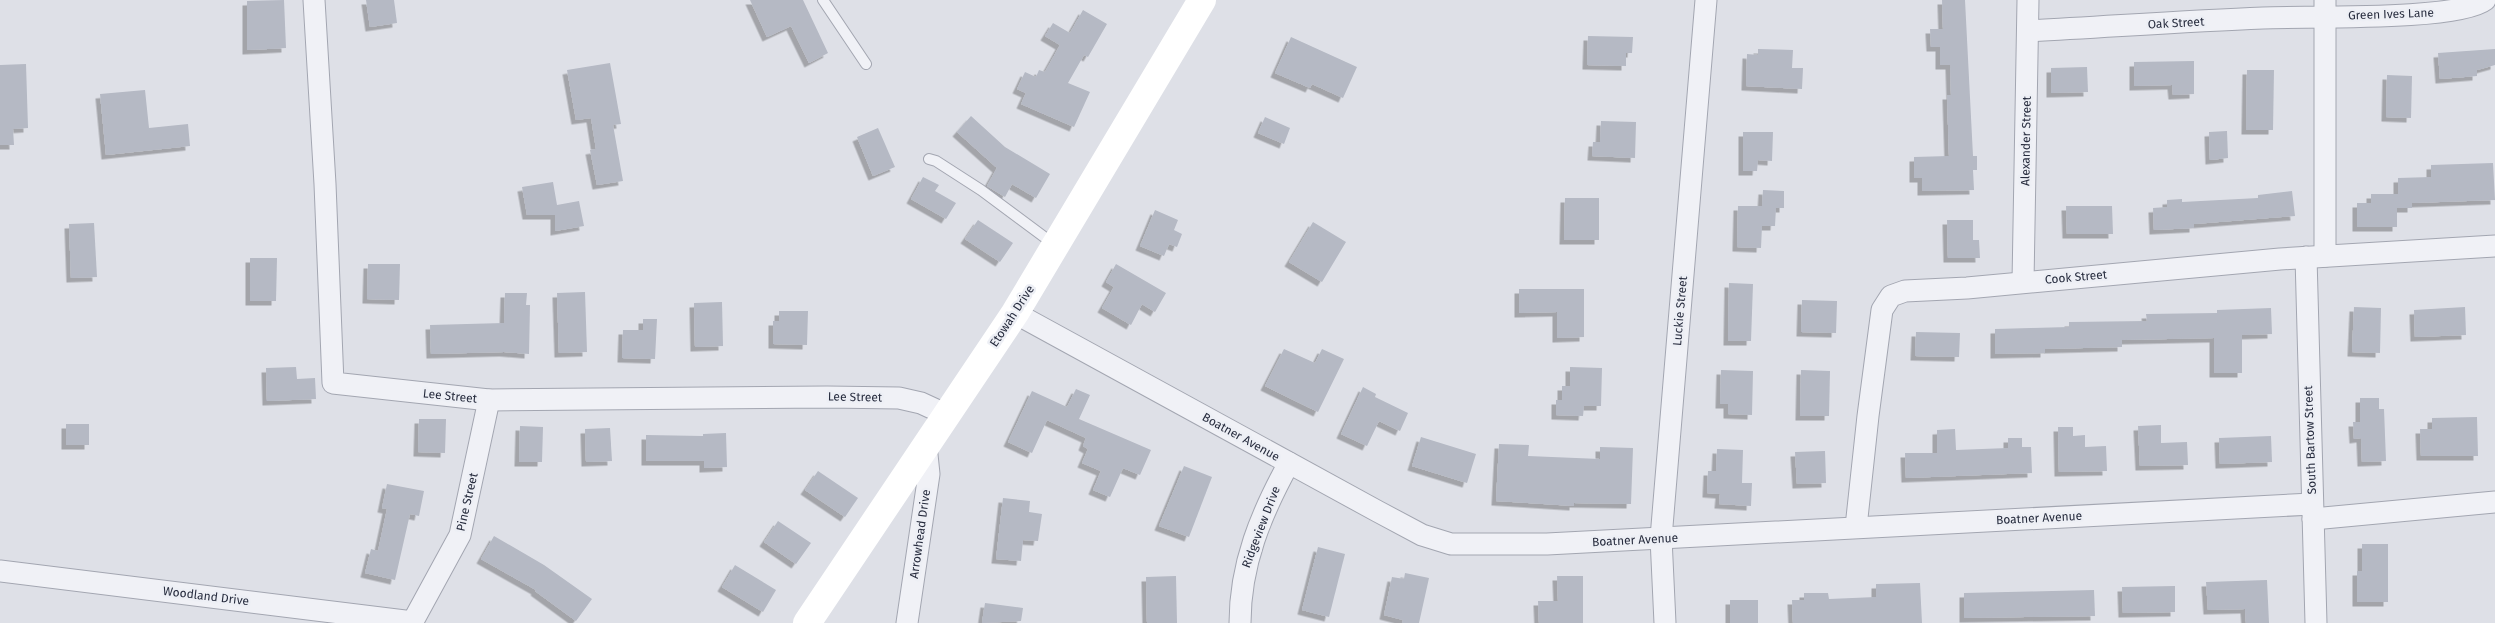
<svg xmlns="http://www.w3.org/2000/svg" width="2495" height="623" font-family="'Fira Sans',sans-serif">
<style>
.building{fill:#b5b9c4;filter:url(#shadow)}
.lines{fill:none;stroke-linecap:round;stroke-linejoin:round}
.lane-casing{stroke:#a3a6b1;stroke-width:12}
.street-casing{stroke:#a3a6b1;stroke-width:23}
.lane{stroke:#f0f1f6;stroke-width:10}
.street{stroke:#f0f1f6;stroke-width:21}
.secondary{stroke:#fff;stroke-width:28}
.labels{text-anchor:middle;stroke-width:5;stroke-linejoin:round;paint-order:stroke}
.street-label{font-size:12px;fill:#272c3e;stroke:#edeff5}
</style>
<defs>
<filter id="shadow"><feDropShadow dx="-4.5" dy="4.5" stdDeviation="0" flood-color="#0004"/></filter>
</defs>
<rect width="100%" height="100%" fill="#dee0e7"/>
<g class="building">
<polygon points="284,0 286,48 247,50 247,1"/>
<polygon points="366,0 394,0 397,23 370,27"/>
<polygon points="750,0 803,0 828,53 809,63 791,26 767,37"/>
<polygon points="1942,0 1965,0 1973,156 1977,156 1977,170 1973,170 1974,190 1922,191 1922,178 1914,178 1914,157 1949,156 1947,95 1951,95 1950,65 1940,65 1940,47 1931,47 1930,29 1943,29"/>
<polygon points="1083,10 1107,24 1088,57 1084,55 1068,83 1090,92 1074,127 1021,104 1026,93 1017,89 1025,72 1036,77 1039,70 1045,72 1060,45 1045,36 1053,23 1070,33"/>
<polygon points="1588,36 1633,37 1632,53 1626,53 1626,66 1587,65"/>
<polygon points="1291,37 1357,67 1343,98 1312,84 1310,88 1275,73"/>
<polygon points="1758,49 1793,50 1792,68 1803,68 1802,89 1746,86 1747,54 1758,55"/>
<polygon points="2495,49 2495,65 2477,70 2477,76 2440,79 2438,53"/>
<polygon points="2194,61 2194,94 2173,95 2172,85 2134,86 2134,62"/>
<polygon points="610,63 621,124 613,125 623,181 597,185 590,150 596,149 591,118 576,120 567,70"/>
<polygon points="26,64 28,128 13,129 14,145 0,145 0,65"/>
<polygon points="2087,67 2088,92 2051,93 2051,68"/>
<polygon points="2247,70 2274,70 2273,130 2246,130"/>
<polygon points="2387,75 2412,76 2411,118 2386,117"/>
<polygon points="145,90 149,128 188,124 190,146 106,155 100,94"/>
<polygon points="971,116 1005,147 1050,174 1036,198 1012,184 1005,197 987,186 997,168 957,132"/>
<polygon points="1265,117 1290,128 1284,144 1258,133"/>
<polygon points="1601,121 1636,122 1635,158 1592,156 1593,142 1600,142"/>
<polygon points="878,128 895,167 873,176 857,137"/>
<polygon points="2227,131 2228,158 2210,160 2209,132"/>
<polygon points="1743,132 1773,132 1772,161 1758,160 1757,171 1743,171"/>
<polygon points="2493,163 2495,200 2412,203 2412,208 2397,208 2397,227 2357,227 2357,203 2371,203 2371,194 2398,194 2398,178 2431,177 2431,165"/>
<polygon points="923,177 939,185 935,191 956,203 946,219 911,199"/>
<polygon points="553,182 557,205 579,201 584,226 555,231 555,215 527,215 522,187"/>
<polygon points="1763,190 1784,191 1784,208 1776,208 1775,226 1762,226 1761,248 1737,247 1738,206 1762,206"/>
<polygon points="2292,191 2295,216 2194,224 2194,228 2154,230 2153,208 2167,207 2167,200 2182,199 2182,202 2258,198 2258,195"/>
<polygon points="1565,198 1599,198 1599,240 1564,240"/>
<polygon points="2066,206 2112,206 2113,234 2067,234"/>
<polygon points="1155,210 1178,220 1174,230 1182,234 1177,247 1169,244 1164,256 1140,246"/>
<polygon points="978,220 1013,243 1000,262 965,239"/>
<polygon points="1947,220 1973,220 1973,240 1979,240 1980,258 1948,258"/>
<polygon points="1313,222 1346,242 1322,282 1289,262"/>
<polygon points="94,223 97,277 71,278 69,224"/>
<polygon points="250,258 277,258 276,301 250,301"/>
<polygon points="368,264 400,264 399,300 367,299"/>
<polygon points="1116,264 1166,293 1155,312 1142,304 1131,325 1102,308 1114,287 1106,282"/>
<polygon points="1729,283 1753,284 1751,341 1728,341"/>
<polygon points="1519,289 1584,289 1584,337 1557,338 1557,312 1519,313"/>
<polygon points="585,292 587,352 559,353 557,293"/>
<polygon points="505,293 527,293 526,305 530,305 529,354 504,352 431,354 430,325 504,323"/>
<polygon points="1802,300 1837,301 1836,333 1801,332"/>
<polygon points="722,302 723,346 695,347 694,303"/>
<polygon points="2354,307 2381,308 2380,353 2352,352"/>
<polygon points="2465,307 2466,335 2415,337 2414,310"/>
<polygon points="2271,308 2272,334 2242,335 2242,373 2214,373 2214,338 2122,340 2122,347 2045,349 2045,353 1995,354 1995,329 2069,327 2069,322 2147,321 2146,314 2217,313 2217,310"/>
<polygon points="779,311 808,311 807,345 773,344 773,321 779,321"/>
<polygon points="643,319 657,319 655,359 622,358 623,330 643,330"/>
<polygon points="1916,332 1960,333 1959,357 1915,356"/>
<polygon points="1284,349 1315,363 1322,349 1344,359 1318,412 1265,386"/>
<polygon points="296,367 297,379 315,378 316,399 267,401 266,368"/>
<polygon points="1570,367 1602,368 1601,406 1584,406 1583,416 1556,415 1556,400 1562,400 1562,386 1570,386"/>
<polygon points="1721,370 1753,371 1752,415 1728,414 1728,404 1720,404"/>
<polygon points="1801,370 1830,371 1829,416 1800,416"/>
<polygon points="1363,387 1376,394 1375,397 1408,413 1400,431 1379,421 1367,446 1341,434"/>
<polygon points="1076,389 1090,395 1079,419 1151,450 1140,475 1123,468 1110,497 1093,490 1101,471 1082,463 1088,449 1083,446 1086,438 1047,420 1032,453 1008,442 1032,391 1067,407"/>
<polygon points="2360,398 2379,398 2379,409 2384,409 2386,461 2362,462 2361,438 2354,439 2353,422 2360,422"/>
<polygon points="2477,417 2478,456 2421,456 2420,429 2432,429 2432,418"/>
<polygon points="419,419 446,419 445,453 418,452"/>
<rect x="66" y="424" width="23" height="21"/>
<polygon points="2161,425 2161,443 2187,442 2188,465 2140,466 2138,426"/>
<polygon points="520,426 543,427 542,462 519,462"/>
<polygon points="2058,427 2073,427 2073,436 2085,435 2085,447 2106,446 2107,471 2059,472"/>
<polygon points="610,428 612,461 586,462 585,429"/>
<polygon points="1955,429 1956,450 2008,448 2008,438 2022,438 2022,447 2031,447 2032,473 1906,478 1905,453 1937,453 1937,430"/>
<polygon points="726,433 727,467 704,468 704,461 646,461 646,435 703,436 703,434"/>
<polygon points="2271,436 2272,462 2220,464 2219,438"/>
<polygon points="1421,437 1476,454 1467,483 1412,466"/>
<polygon points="1499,444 1529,445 1528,456 1600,459 1600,447 1633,448 1631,504 1574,503 1574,506 1496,501"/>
<polygon points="1717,449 1743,450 1742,483 1752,483 1751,506 1719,504 1720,494 1707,493 1708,471 1716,471"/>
<polygon points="1825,451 1826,483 1797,484 1795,452"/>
<polygon points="1184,466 1212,477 1189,537 1159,526"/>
<polygon points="818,471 858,498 845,517 805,490"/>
<polygon points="387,484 424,491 419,516 410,514 395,580 365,573 371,549 378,551 387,509 382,508"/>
<polygon points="1003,498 1030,501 1029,512 1042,514 1038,541 1023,540 1021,561 996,559"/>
<polygon points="778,521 811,543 796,564 764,542"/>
<polygon points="494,536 544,565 592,599 576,621 535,591 536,590 481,559"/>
<polygon points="2362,544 2388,544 2388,602 2357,602 2357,571 2362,571"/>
<polygon points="1318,547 1345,554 1329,617 1302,610"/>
<polygon points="735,565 776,590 763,612 722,587"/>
<polygon points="1405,573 1429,578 1419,623 1402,623 1403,620 1384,615 1392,577 1404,579"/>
<polygon points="1176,576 1177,623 1147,623 1146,577"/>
<polygon points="1557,576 1583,576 1583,623 1539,623 1538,601 1558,601"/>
<polygon points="2267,580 2269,623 2246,623 2245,609 2208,610 2206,582"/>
<polygon points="1920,583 1922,623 1793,623 1792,600 1804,600 1804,593 1828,593 1829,599 1876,597 1876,584"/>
<polygon points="2175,586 2175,612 2123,613 2122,587"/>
<polygon points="2094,590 2095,616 1964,618 1964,593"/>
<rect x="1730" y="600" width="28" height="23"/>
<polygon points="985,603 1023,608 1021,621 982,623"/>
</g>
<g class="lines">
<defs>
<g id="lane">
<polyline points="823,0 866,64"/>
<polyline points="929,159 936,161 981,190 1055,245"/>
</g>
<g id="street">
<polyline points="314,0 325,184 333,383 489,400 827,397 899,398 921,403 947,415"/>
<path d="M2028,31C2106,27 2185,21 2263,18C2305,16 2458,21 2485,0"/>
<polyline points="2325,256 2325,0"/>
<polyline points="2306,257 2316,623"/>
<polyline points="2023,282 2028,0"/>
<polyline points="1015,313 1377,511 1422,535 1451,544 1547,544 2312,504"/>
<polyline points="2313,519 2495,502"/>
<polyline points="1856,527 1868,416 1882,310 1891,296 1905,291 1967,288 2280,259 2495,246"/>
<polyline points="0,571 413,622"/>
<polyline points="412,623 460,535 489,400"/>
<polyline points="907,623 929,474 926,445"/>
<path d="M1240,623C1240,564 1261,514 1289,463"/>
<polyline points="1665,623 1661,538 1706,0"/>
</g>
</defs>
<use href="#lane" class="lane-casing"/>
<use href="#street" class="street-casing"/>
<use href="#lane" class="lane"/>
<use href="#street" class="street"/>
<polyline class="secondary" points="807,623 1015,313 1202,0"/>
</g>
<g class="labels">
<g class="street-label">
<text transform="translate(2391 14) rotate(-2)" y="4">Green Ives Lane</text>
<text transform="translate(2176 23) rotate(-3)" y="4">Oak Street</text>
<text transform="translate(2026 141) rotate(-89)" y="4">Alexander Street</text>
<text transform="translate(2076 277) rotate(-5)" y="4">Cook Street</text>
<text transform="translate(1680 311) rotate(-85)" y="4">Luckie Street</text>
<text transform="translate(1012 316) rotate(-57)" y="4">Etowah Drive</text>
<text transform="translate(450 396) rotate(6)" y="4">Lee Street</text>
<text transform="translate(855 397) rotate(1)" y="4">Lee Street</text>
<text transform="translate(1241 437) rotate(29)" y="4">Boatner Avenue</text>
<text transform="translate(2310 440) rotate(-92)" y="4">South Bartow Street</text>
<text transform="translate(467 502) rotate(-77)" y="4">Pine Street</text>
<text transform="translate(2039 518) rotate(-3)" y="4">Boatner Avenue</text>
<text transform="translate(1261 527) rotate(-69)" y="4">Ridgeview Drive</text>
<text transform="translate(920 534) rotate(-82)" y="4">Arrowhead Drive</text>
<text transform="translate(1635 540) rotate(-3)" y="4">Boatner Avenue</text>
<text transform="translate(206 596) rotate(7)" y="4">Woodland Drive</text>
</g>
</g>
</svg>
